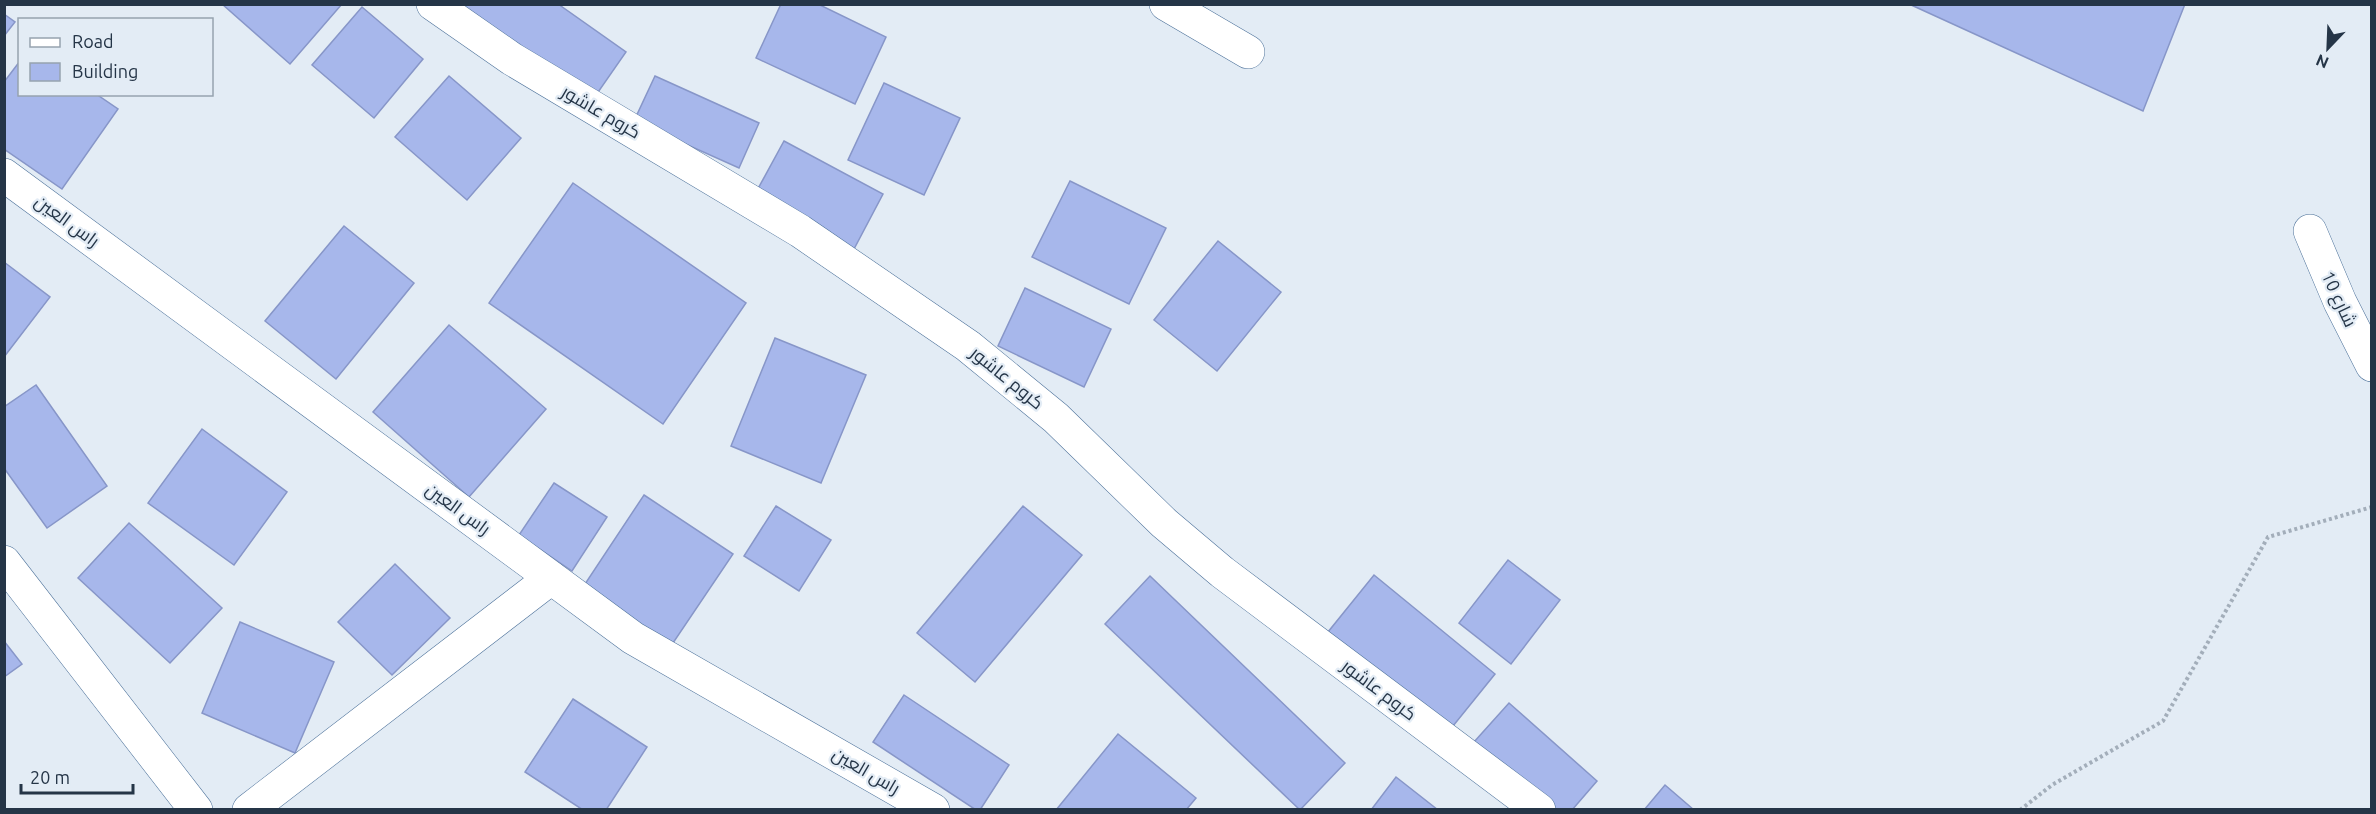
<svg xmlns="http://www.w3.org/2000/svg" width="2376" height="814" font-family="Ubuntu,Cairo,sans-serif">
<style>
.building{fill:#a7b7eb;stroke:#8796c8;stroke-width:1.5}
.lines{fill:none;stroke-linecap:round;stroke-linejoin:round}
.minor-casing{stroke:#4b7099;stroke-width:34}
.path{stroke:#a3aeba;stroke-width:4;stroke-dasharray:3 3;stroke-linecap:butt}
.minor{stroke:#fff;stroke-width:33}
.labels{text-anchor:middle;stroke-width:4.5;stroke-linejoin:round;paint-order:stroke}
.street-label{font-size:18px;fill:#253547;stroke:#e3ecf5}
</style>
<rect width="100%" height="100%" fill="#e3ecf5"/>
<g class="building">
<polygon points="222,4 342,4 290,64"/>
<polygon points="461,4 558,4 626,52 594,98"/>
<polygon points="781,4 818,4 886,37 855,104 756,58"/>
<polygon points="1909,4 2185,4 2143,111"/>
<polygon points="362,7 423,59 374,118 312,65"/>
<polygon points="4,14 15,22 4,36"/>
<polygon points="20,61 20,94 96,94 118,109 62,189 4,149 4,82"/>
<polygon points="449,76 521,138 467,200 395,137"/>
<polygon points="655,76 759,123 739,168 634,121"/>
<polygon points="884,83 960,118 924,195 848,160"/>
<polygon points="784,141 883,194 854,249 754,196"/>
<polygon points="1070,181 1166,228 1129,304 1032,257"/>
<polygon points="573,183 746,303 663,424 489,303"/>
<polygon points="344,226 414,283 336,379 265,321"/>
<polygon points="1218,241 1281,292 1217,371 1154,320"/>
<polygon points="4,262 50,297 4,357"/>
<polygon points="1025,288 1111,329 1084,387 998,346"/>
<polygon points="449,325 546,409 469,497 373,412"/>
<polygon points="775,338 866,375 821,483 731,446"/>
<polygon points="36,385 107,486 47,528 4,468 4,407"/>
<polygon points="202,429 287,492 234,565 148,503"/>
<polygon points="554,483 607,517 572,571 519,535"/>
<polygon points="644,495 733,554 671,646 583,587"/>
<polygon points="776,506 831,540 799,591 744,556"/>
<polygon points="1023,506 1082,555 975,682 917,633"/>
<polygon points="129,523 222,608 170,663 78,578"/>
<polygon points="1508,560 1560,600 1511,664 1459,623"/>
<polygon points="395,564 450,618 392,675 338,622"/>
<polygon points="1374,575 1495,674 1449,731 1328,632"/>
<polygon points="1150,576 1345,763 1300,810 1105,624"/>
<polygon points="240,622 334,662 295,753 202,713"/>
<polygon points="4,641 22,664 4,677"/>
<polygon points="904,695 1009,765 980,810 976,810 873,742"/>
<polygon points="573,699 647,747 606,810 583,810 525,772"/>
<polygon points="1509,703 1597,781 1572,810 1548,810 1474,742"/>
<polygon points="1118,734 1196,798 1186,810 1056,810"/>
<polygon points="1396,777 1438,810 1371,810"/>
<polygon points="1665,785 1694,810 1644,810"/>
</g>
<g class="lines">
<defs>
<g id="minor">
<polyline points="433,4 512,59 800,231 968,346 1056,418 1164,523 1222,572 1539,810"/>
<polyline points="1166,4 1248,52"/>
<polyline points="4,175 633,638 933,810"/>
<polyline points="2310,231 2340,302 2372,365"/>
<polyline points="4,562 196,810"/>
<polyline points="249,810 551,578"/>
</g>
</defs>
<use href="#minor" class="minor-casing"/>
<polyline class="path" points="2020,810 2052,785 2163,721 2268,537 2372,507"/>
<use href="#minor" class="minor"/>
</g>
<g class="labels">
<g class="street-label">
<text transform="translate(601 112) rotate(30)" y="6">كروم عاشور</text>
<text transform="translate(67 221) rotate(36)" y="6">راس العين</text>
<text transform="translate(2339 299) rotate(65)" y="6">شارع 10</text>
<text transform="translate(1007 378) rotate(39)" y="6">كروم عاشور</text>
<text transform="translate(458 509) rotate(36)" y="6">راس العين</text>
<text transform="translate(1379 690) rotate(37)" y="6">كروم عاشور</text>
<text transform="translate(866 771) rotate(30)" y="6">راس العين</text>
</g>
</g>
<rect width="2376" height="814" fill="none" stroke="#253547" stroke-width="12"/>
<rect x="18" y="18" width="195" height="78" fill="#e3ecf5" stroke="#97a3af" stroke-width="1.5"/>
<rect x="30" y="38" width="30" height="9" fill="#ffffff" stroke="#97a3af" stroke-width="1.5"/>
<text x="72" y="48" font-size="18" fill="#253547">Road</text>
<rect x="30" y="63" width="30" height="18" fill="#a7b7eb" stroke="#97a3af" stroke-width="1.5"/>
<text x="72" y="78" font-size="18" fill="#253547">Building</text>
<g transform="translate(2328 48) rotate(203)" stroke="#e3ecf5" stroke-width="4.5" paint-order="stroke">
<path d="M0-4.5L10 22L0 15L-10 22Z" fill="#253547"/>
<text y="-9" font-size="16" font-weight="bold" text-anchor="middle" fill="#253547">N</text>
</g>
<path d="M21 784v9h112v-9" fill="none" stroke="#253547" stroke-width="3"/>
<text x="30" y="784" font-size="18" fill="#253547" stroke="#e3ecf5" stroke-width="4.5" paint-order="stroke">20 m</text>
</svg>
